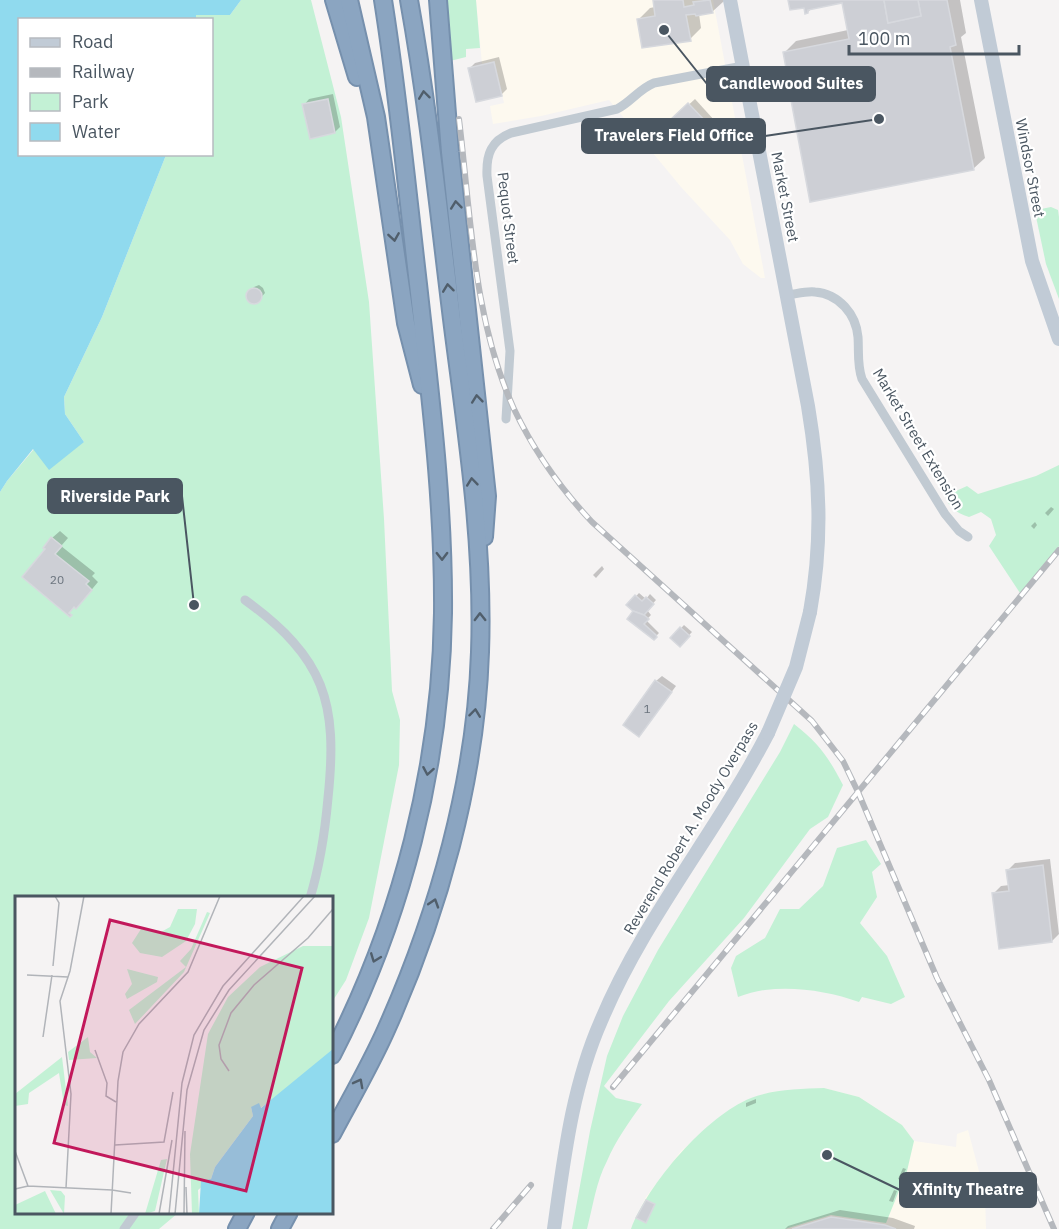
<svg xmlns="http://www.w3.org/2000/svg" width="1059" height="1229" font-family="'IBM Plex Sans',sans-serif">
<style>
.commercial{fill:#fdf9ef}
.green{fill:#c3f1d5}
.water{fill:#90daee}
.shadow{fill:#0003}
.building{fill:#cdcfd5;stroke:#d7d9de;stroke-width:1.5}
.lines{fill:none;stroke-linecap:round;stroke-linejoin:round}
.highway-casing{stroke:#7690ad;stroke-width:20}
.street{stroke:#c1cad2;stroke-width:9}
.secondary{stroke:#c1cbd6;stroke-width:14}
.highway{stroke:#8ba5c1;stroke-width:16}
.rail-casing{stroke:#b5b8bd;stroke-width:6}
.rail{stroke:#fff;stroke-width:4;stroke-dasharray:11;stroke-linecap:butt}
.secondary-bridge{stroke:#c1cbd6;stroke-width:14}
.oneway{stroke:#505e6b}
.labels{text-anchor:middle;stroke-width:4.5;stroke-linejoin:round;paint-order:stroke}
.number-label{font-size:12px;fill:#6b747e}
.street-label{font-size:15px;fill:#4a5661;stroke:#fff}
.inset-road{fill:none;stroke:#b1b4b9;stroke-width:1.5}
.view{fill:#c2185b;fill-opacity:0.15;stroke:#c2185b;stroke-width:3}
.inset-edge{fill:none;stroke:#4a5661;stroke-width:3}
.leader{fill:none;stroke:#4a5661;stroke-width:2}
.callout-dot{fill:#4a5661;stroke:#fff;stroke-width:2}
.callout{fill:#4a5661;stroke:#4a5661;stroke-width:2}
.callout-label{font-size:16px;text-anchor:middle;font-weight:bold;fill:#fff}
</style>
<rect width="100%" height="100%" fill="#f5f3f3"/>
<g class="commercial">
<polygon points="476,0 713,0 765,278 761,278 743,264 730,240 681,187 609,100 541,116 493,124 490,106 504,103 494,62 482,64"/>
<polygon points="824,1088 859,1097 902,1125 914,1141 956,1147 957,1134 968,1130 985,1194 986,1229 631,1229 646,1197 681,1151 721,1117 740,1103 770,1092"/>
</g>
<g class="green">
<polygon points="241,0 311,0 341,117 369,302 384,519 392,691 400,720 399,765 369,918 346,980 332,1002 332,898 16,898 16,1212 178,1213 159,1229 0,1229 0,492 7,481 34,449 84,442 65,414 64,397 102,317 166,155 212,154 212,20 196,19 196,15 230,15"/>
<polygon points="446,0 476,0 480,48 466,49 466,57 450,61"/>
<polygon points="1051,207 1058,210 1059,217 1059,299 1046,264 1035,212 1036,210"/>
<path d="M1059,465V546L1020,593L989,546L996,535L991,519L981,512L969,517C957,513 949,508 945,496L967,486L978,494L1036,476Z"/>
<path d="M794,724C820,744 828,757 843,785L828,817L810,829L744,918L669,1001L604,1086L616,1098L642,1104C629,1122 616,1140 607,1161C596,1182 593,1206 587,1229H572L590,1131L607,1056L623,1016L658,950L780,752Z"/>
<path d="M866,840L881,864L872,872L877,897L860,923L887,956L905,997L891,1004L862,997L859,1002C831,992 796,986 765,990C756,991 747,994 738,997L731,968L736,956L765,938L780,909H799L823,886L837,848Z"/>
<path d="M824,1088L859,1097L902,1125L914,1141L907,1171L886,1223L831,1215L785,1229H631C648,1184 706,1116 751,1098C774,1089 800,1089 824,1088Z"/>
</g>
<polygon class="water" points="0,0 241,0 230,15 196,15 196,19 20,20 20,154 166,155 102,317 64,397 65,414 84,442 49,470 33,449 7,481 0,492"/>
<g class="shadow">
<polygon points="654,0 723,0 724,1 712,12 699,14 701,28 690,39 638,20 650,8 655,7"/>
<polygon points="789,0 960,0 966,33 961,37 985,158 973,169 785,52 796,41 848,30 843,2 812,8 808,12 805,6"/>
<polygon points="499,57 507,89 501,95 470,68 475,63"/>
<polygon points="333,94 340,127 335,132 304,105 309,99"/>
<polygon points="695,99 715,121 692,143 671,121"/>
<polygon points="259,285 263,288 265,293 258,301 253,303 249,301 247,296 254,287"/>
<polygon points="1051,507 1054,509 1048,516 1045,513"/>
<polygon points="1035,522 1037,525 1034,529 1031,526"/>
<polygon points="60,531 68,538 61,546 95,573 92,576 98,582 83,600 47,549 52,538"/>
<polygon points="602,566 604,569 596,578 593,575"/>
<polygon points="639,593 646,599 650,594 656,600 647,610 651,615 646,620 659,633 653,639 635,611 628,605"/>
<polygon points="684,625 692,632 680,645 672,638"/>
<polygon points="662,676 676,686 639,735 656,681"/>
<polygon points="1050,859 1059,934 1052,941 994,893 1001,886 1010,885 1008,870 1015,863"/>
<polygon points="756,1099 756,1103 746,1107 746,1103"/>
<polygon points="903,1168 906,1169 901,1180 898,1179"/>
<polygon points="894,1190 897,1191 893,1202 889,1201"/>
<polygon points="840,1210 893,1218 915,1226 914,1229 785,1229 788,1226"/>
</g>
<g class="building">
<polygon points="653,0 683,0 684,7 694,5 693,2 710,0 713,13 696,16 695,14 686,15 691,41 642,48 637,19 655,16"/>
<polygon points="788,0 884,0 888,23 921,16 918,0 947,0 956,45 950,47 974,170 810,202 785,68 786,68 783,52 849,39 842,3 808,10 808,13 805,14 804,8 790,10"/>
<polygon points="884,0 918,0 921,16 888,23"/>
<polygon points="494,62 502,96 476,102 468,68"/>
<polygon points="328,99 335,133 310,139 302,104"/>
<polygon points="688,103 711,127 692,145 669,121"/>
<polygon points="725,128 731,149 719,153 713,131"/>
<circle cx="254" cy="296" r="8"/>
<polygon points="51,537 62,546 55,554 89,581 86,584 92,590 76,609 74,607 69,613 72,615 70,617 22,577 45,549 43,548"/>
<polygon points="635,595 642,601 646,597 654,604 644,615 633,611 626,605"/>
<polygon points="633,611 644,615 649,619 644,624 656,635 657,637 654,640 627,619"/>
<polygon points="680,627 690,636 680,647 670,638"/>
<polygon points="655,680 672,692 639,737 623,725"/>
<polygon points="1043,865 1052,942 999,949 992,893 1009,891 1006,870"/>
<polygon points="646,1200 655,1204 646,1223 636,1218"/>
<polygon points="831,1217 885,1225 896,1229 792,1229"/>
</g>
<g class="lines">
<defs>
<g id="highway">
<polyline points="334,0 357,77"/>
<polyline points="349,0 376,117 406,323 422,385"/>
<polyline points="438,0 450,152 487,496 484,537"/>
<path d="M332,1055C402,919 441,766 443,613C444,503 430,394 418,284C407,190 398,94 383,0"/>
<path d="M332,1134C350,1100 370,1066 386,1030C438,914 476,780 480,652C484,540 466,430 452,319C439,213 428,106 409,0"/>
<polyline points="237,1229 246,1212"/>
<polyline points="280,1229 289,1212"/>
</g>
</defs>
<use href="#highway" class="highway-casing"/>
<g class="street">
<path d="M787,295C796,294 806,291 815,292C839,294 856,314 858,337C859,352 857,365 862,379L945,514L959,531L968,537"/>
<path d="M506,419L510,351L487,176C486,154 491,141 511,133L617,109C631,102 639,89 654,83L743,66"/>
<path d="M245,600C325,658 338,702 328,798C325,832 320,865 310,898"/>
<polyline points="124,1229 136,1212"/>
</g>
<g class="secondary">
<path d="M730,0L808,406C820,478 823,540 810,612"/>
<polyline points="981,0 1032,261 1059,339"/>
<path d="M554,1229C564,1158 572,1087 601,1021C644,918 717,832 768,733"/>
</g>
<use href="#highway" class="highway"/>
<defs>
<g id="rail">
<path d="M459,119C471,216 473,319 514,409C534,451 560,488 592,522L812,721L843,761L858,792L937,978L989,1080L1054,1229"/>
<polyline points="613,1087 1059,550"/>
<polyline points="493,1229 531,1185"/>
</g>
</defs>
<use href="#rail" class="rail-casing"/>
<use href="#rail" class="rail"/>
<polyline class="secondary-bridge" points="768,733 796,667 810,612"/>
</g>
<defs><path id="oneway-chevron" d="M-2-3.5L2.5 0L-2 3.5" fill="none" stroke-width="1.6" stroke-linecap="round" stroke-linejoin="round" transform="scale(1.5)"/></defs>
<g class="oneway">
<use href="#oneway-chevron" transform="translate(424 95) rotate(-97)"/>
<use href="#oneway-chevron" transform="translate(456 205) rotate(-96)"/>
<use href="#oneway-chevron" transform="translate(394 237) rotate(81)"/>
<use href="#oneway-chevron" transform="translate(448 288) rotate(-97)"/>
<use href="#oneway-chevron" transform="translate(477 399) rotate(-96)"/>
<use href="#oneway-chevron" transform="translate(472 482) rotate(-96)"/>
<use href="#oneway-chevron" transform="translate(442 556) rotate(89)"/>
<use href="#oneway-chevron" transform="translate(480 617) rotate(-91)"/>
<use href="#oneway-chevron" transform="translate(475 713) rotate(-83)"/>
<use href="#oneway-chevron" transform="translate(428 771) rotate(100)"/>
<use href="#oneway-chevron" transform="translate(434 903) rotate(-72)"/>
<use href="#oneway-chevron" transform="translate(375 958) rotate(111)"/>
<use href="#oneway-chevron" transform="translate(359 1083) rotate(-62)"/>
</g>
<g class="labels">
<g class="number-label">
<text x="57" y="584">20</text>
<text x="647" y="713">1</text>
</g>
<g class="street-label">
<text transform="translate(1030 168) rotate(79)" y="5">Windsor Street</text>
<text transform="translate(785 197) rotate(79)" y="5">Market Street</text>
<text transform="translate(508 218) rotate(83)" y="5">Pequot Street</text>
<text transform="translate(918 439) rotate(59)" y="5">Market Street Extension</text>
<text transform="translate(691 828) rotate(-59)" y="5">Reverend Robert A. Moody Overpass</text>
</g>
</g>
<g transform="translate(15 896)">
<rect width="318" height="318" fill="#f5f3f3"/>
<path d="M163,13H182L180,28L171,45L147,61L125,57L117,47L126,33L146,36L155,31ZM192,16L195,17L169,76L120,128L114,114L171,71L165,65L176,53ZM288,50H318V163L245,212L236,211L238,220L200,271L196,283L183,294L184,318H177L175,258L193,138L213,101L245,71ZM112,73L143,81L142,86L112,103L110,98L117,88ZM73,141L75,156L82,162L54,164L53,156ZM47,161L53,210L49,209L44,177L14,197L13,208L0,210V198ZM152,263L140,315L130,318L146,264ZM35,294L46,295L50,300L49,318ZM30,295L41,318H2L0,309Z" fill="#c3f1d5"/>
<path d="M318,153V318H184L186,285L196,283L200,271L238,220L236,211L244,207L246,212Z" fill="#90daee"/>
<path class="inset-road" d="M38,70L44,7L40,0M12,79L53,81M28,141L37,79M80,154L92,187L91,200L101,206M214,175L206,163L204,149L216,117L239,89L293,42L318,13M100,249L149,246L158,196M0,255L13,290M171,291L172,318M51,292L56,198L45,105L55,75L69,0M0,293L13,290L97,294M97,294L116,297M96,318L103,185L108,156L124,128L173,76L205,0M144,318L157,244M154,318L167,187L179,139L208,90L289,0M160,318L172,194L189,134L214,94L300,0M169,318L170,235"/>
<path class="view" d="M95,24L287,72L231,295L39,247Z"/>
<rect width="318" height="318" class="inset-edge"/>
</g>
<path class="leader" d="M664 30L707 84M879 119L765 136M194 605L182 496M827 1155L900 1190"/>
<g class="callout-dot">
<circle cx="664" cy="30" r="6"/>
<circle cx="879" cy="119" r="6"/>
<circle cx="194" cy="605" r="6"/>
<circle cx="827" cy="1155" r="6"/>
</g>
<g class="callout">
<rect x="707" y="67" width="168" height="34" rx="6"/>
<rect x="582" y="119" width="183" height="34" rx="6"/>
<rect x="48" y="479" width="134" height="34" rx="6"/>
<rect x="900" y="1173" width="136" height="34" rx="6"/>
</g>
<g class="callout-label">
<text x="791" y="89">Candlewood Suites</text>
<text x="674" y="141">Travelers Field Office</text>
<text x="115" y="502">Riverside Park</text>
<text x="968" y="1195">Xfinity Theatre</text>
</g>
<rect x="18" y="18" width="195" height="138" fill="#ffffff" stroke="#b7bbc0" stroke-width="1.5"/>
<rect x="30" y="38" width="30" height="9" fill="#c1cbd6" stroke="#b7bbc0" stroke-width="1.5"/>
<text x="72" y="48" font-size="18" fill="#4a5661">Road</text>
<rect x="30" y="68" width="30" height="9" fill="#b5b8bd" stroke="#b7bbc0" stroke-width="1.5"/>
<text x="72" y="78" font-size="18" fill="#4a5661">Railway</text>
<rect x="30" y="93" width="30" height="18" fill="#c3f1d5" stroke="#b7bbc0" stroke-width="1.5"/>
<text x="72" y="108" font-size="18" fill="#4a5661">Park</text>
<rect x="30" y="123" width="30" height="18" fill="#90daee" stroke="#b7bbc0" stroke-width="1.5"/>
<text x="72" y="138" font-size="18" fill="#4a5661">Water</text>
<path d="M849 45v9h170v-9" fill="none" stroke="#4a5661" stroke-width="3"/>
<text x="858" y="45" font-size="18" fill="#4a5661" stroke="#ffffff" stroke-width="4.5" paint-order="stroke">100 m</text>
</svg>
